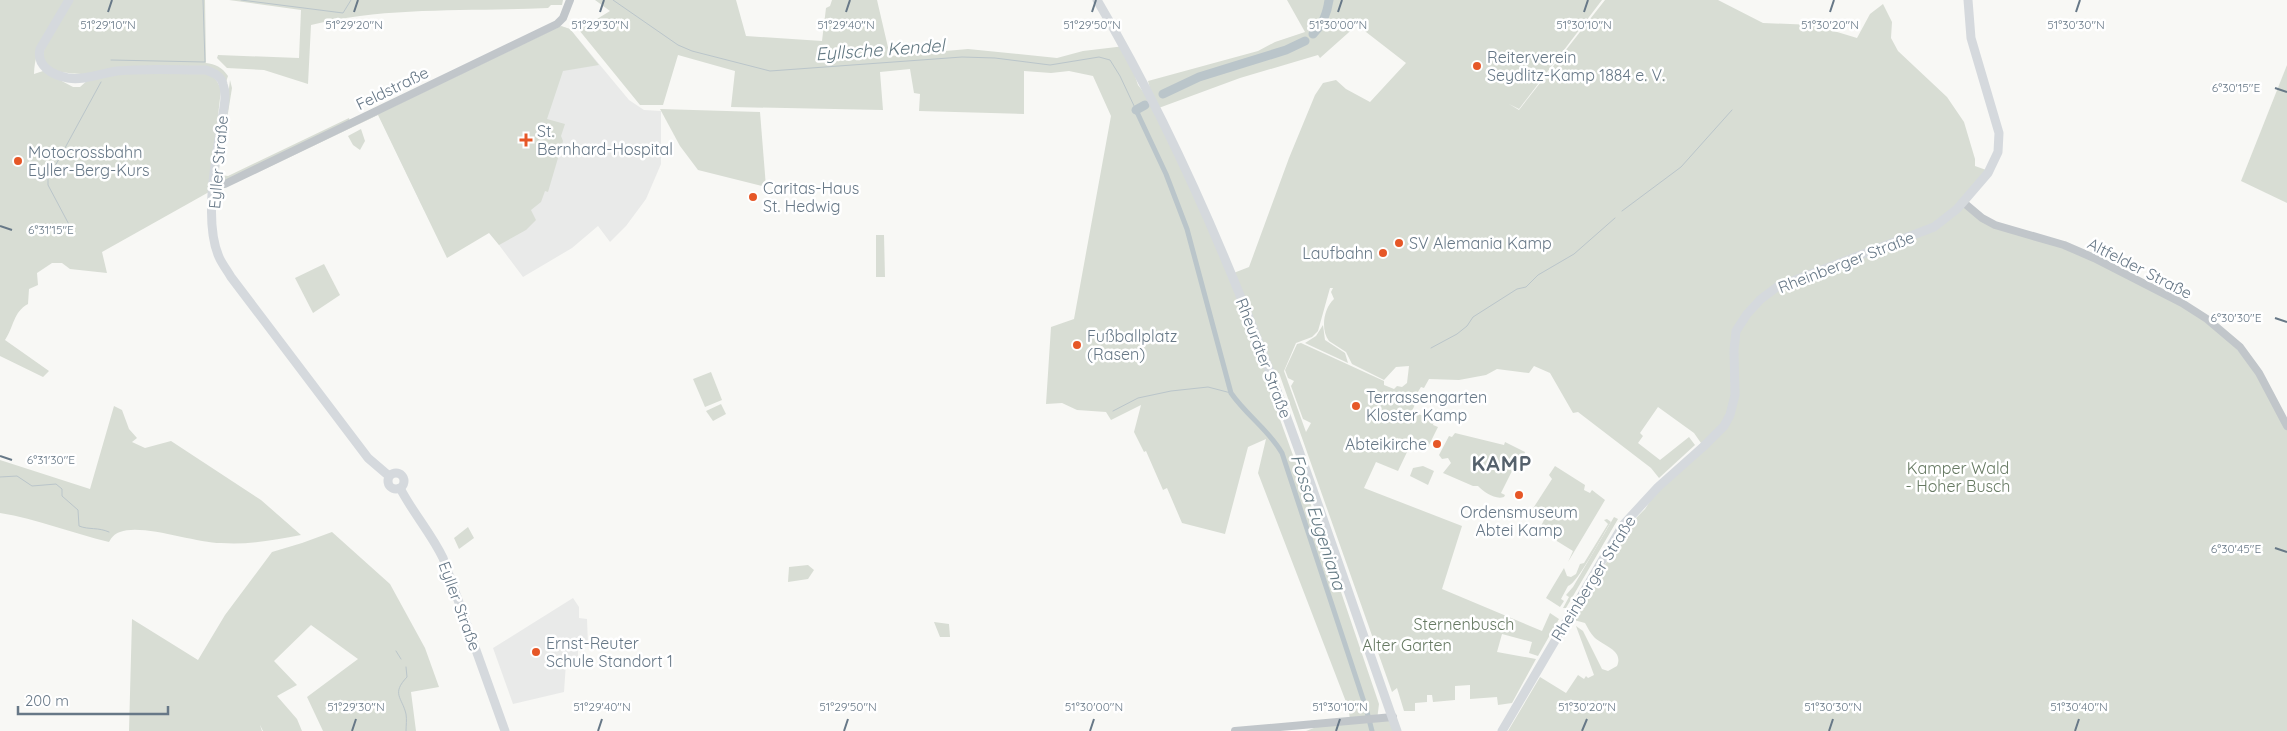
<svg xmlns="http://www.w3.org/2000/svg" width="2287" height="731" font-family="Quicksand,sans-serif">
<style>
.built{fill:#e9eae9}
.green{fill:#d8ddd4;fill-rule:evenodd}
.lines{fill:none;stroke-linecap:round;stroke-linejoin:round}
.stream{stroke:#bac5ca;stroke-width:1}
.canal{stroke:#bac5ca;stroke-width:5}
.river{stroke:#bac5ca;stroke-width:9}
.tertiary{stroke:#c1c6ca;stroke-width:8}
.secondary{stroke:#d5d9dd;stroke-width:9}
.primary{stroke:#d5d9dd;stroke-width:9}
.ticks{fill:none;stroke:#677887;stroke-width:2}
.poi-dot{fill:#e65727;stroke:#fff;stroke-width:2}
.labels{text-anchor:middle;stroke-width:5;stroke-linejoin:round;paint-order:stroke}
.poi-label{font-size:16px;fill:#677887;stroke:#fff;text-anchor:start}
.street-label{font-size:16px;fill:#677887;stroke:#fff}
.park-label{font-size:16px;fill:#667962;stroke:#fff}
.water-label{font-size:18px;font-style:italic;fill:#637983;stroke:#fff}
.district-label{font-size:21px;font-weight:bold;letter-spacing:1px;fill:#55616c;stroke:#fff}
.ticks-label{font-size:12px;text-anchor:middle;fill:#677887;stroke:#fff;stroke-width:5;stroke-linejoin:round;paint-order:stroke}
</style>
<rect width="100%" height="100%" fill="#f8f8f5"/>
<g class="built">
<polygon points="561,26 570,29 629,100 644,110 661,111 661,164 646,199 626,226 610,242 598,226 572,248 523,277 460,193 424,210 378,114"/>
<polygon points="573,598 579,607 579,618 587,619 588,645 578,645 578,656 566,663 564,692 513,704 493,648"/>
</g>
<g class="green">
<path d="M0,0H66C51,25 35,44 34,74L43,71L73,87H80L89,79L120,74L200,73C213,75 217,78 221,90L209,192L102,252L107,273L70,269L62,263H52L37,273L38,285L29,289L28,304C13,312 14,327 5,340L49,371L43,377L0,356Z"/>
<path d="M72,0H205L206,63C215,64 222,67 228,76L226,82L216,71L81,74C66,73 50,73 42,58L45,47Z"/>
<path d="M229,0H563L562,5H551L548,8C468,12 388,6 311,25L308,84L264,70L227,68L217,58L218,55L299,58L301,10Z"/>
<path d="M595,0H736L746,36L822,41L826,8L830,6L832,0H877L890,56L968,49L1057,58L1083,51L1125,46L1138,85L1155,107L1148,81L1258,51L1275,42L1305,32L1287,0H1602L1519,109L1509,104L1519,110L1605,0H1718L1763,23L1814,25L1857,38L1870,14L1883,4L1892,22L1891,38L1898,51L1947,97L1964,122L1975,159V166L1989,171L1963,202L1982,218L2064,245L2181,303L2232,343L2257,374L2287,426V731H1508L1540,677L1566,693L1578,675L1584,679L1586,676L1588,678L1594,675L1576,626L1583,631L1602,669L1608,671L1617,666C1624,650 1603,646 1594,637C1590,633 1588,628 1585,623L1574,620V617L1628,526L1645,509L1656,492L1701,443L1694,433L1658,407L1640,433L1643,436L1638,443L1660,460L1689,437L1695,445L1659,478L1651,468L1578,412L1573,413L1550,373L1534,366L1529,373L1497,369L1486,375L1459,380L1429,379L1424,388L1421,387L1414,398L1417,400L1412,411L1434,421L1433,425L1438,427L1426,451L1397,438L1393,444L1394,447L1398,445L1408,450L1398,471L1376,462L1364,488L1462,526L1442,589L1542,631L1550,613L1559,619L1538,656L1529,653L1532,642L1502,634L1497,652L1536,659L1512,703L1498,705L1497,697L1470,699V685L1455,686V700L1433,702L1432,695H1427V702L1415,703V711H1404L1397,688L1392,692L1279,373L1265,378L1320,530L1379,704L1377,720L1386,717L1397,731H1306L1335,720L1350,719L1348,707L1258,473L1266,439L1248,447L1225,534L1182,523L1167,488L1163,490L1146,451L1144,452L1134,432L1141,405L1111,420L1106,412L1077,410L1062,403L1046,404L1051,327L1074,319L1111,116L1093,76L1069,71L1051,73L1024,71V114L919,111L920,94L914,93L910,69L880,72L883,110L731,107L735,71L678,55L663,105H640L579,30L610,11ZM1357,25L1406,63L1370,102L1346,89L1336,80L1323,83L1315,95L1289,158L1249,267L1231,274L1156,109L1240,78L1318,55L1320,58ZM1330,288H1333L1331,292L1334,299C1324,308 1320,329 1329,341L1346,352L1352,364L1384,380L1396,367L1409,366L1407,383L1402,387L1397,386L1394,389L1384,385V381L1301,343L1297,344L1285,370L1288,378L1294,381L1291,386L1303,419L1311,423L1306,432L1284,371L1296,343L1312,337L1318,331Z"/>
<polygon points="561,26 570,29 599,65 563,71 547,119 565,124 561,136 563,141 548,192 545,191 541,202 531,210 536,220 526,230 499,245 489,233 447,258 378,115 219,191"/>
<polygon points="2287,65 2287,203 2241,181"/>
<polygon points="230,80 232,88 219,169 220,175 228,176 349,118 350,122 225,181 218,176"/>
<polygon points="660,109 760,112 766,187 698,170 680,146"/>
<polygon points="361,129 365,141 360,150 353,145 348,136"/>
<polygon points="876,235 884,235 885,277 876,277"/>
<polygon points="324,264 340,295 313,313 295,278"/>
<polygon points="1323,325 1325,340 1345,353 1348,363 1305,343 1316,336"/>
<polygon points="711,372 722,400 705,407 693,379"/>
<polygon points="721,404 726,414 713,421 706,411"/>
<path d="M114,406L122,410L129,429L137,438L132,442L145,448L171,441L261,500L301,535C274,540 249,545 221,543C195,543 142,523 120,532C114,534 112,537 109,542C72,533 37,519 0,513V460L90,489Z"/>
<path d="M1455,433L1504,445L1505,442L1525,452L1523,459L1519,457L1501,493L1505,495L1504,497C1495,500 1484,492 1478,486H1473L1443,473L1451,463L1448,458L1442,459L1439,455L1449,436L1452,437Z"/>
<polygon points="1423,466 1434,471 1428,485 1410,476 1413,468"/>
<polygon points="1555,466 1585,485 1584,490 1590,493 1592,490 1605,500 1568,562 1573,551 1539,530 1545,518 1532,510 1552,479 1549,475"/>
<polygon points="1614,517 1618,519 1566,608 1563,608 1569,597 1566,595 1573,587"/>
<path d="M1607,519L1611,522C1603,534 1578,583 1568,586L1561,599L1564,601L1560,607L1546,598L1564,568L1567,576L1571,577L1576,574L1580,564L1584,563L1608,524L1604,520Z"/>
<polygon points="468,527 474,538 459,549 454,538"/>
<polygon points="332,532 390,584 425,648 439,687 411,692 416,731 323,731 307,697 358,659 311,625 274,661 297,685 277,696 297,719 302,731 263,731 260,725 262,731 129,731 132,619 198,660 225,615 272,552 302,543"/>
<polygon points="808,565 814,570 808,579 788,582 789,567"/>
<polygon points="934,622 949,624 950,637 940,637"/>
</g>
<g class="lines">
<g class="stream">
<polyline points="241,0 343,13 351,0"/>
<polyline points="613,0 678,45 692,51 770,71 962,57 995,58 1050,65 1099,57 1110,60 1120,76 1136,110"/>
<polyline points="111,60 205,62 203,0"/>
<polyline points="1622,211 1681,167 1732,110"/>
<polyline points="73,232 48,185 48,179 101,82"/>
<polyline points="1431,348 1457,334 1467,326 1473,317 1517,289 1526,287 1538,275 1574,254 1615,218"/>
<polyline points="1113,411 1138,398 1171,391 1208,387 1231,393"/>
<path d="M0,477L17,476L32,486L56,484L62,489V496L78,510L79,526C89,530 98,527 109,532"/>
<polyline points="396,651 401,659"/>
<path d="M406,731C406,725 407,720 406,714C402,697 391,694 407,677L406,667"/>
</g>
<path class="canal" d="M1136,110L1166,174L1187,229L1231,393C1246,415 1268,429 1282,453L1366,708L1372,731"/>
<g class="river">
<path d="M1313,34C1323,24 1327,14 1329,0"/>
<polyline points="1163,94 1199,77 1286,50 1305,41"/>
<polyline points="1136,110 1145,105"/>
</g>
<g class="tertiary">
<polyline points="213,184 225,184 557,24 563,18 570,0"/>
<polyline points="1963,202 1982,218 1995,225 2064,245 2094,258 2182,303 2207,319 2240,347 2259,373 2287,426"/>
<polyline points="1235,731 1393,717"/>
</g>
<g class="secondary">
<path d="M69,0L40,49C36,66 52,75 68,78C83,81 102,73 117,71C146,68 177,70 206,70C214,73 221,76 223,84C228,97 222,114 221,127C215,162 204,223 219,257C222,264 227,270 231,277L368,458L389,476"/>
<circle cx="396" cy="481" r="8"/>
<path d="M400,488C413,513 431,533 443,558L505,731"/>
<polyline points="1502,731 1623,525 1658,487 1704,446 1724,426 1730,415 1735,395 1734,350 1736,331 1747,314 1761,299 1777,287 1934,227 1957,209 1988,173 1998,152 1999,133 1971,38 1968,0"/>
</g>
<path class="primary" d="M1097,0C1232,228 1309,483 1397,731"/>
</g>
<path class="ticks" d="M108,12L112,0M354,12L358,0M600,12L604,0M846,12L850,0M1092,12L1096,0M1338,12L1342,0M1584,12L1588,0M1830,12L1834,0M2076,12L2080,0M2275,88L2287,92M0,226L12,230M2275,318L2287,322M0,456L12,460M2275,548L2287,552M352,731L356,719M598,731L602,719M844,731L848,719M1090,731L1094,719M1336,731L1340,719M1582,731L1587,719M1829,731L1833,719M2075,731L2079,719"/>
<g class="poi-dot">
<circle cx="1477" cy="66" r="5"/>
<path d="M523.5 132.5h5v5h5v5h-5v5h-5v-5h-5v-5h5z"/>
<circle cx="18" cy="161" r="5"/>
<circle cx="753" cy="197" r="5"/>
<circle cx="1399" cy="243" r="5"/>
<circle cx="1383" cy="253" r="5"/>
<circle cx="1077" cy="345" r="5"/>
<circle cx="1356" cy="406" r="5"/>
<circle cx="1437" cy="444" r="5"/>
<circle cx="1519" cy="495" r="5"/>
<circle cx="536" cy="652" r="5"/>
</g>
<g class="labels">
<g class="poi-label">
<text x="1487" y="63">Reiterverein<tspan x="1487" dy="18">Seydlitz-Kamp 1884 e. V.</tspan></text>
<text x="537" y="137">St.<tspan x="537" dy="18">Bernhard-Hospital</tspan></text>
<text x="28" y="158">Motocrossbahn<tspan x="28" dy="18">Eyller-Berg-Kurs</tspan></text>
<text x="763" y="194">Caritas-Haus<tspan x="763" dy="18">St. Hedwig</tspan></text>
<text x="1409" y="249">SV Alemania Kamp</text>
<text x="1373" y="259" text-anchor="end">Laufbahn</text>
<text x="1087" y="342">Fußballplatz<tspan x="1087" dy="18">(Rasen)</tspan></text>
<text x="1366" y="403">Terrassengarten<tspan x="1366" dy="18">Kloster Kamp</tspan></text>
<text x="1427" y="450" text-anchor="end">Abteikirche</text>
<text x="1519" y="518" text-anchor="middle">Ordensmuseum<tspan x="1519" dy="18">Abtei Kamp</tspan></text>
<text x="546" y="649">Ernst-Reuter<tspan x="546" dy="18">Schule Standort 1</tspan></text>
</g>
<g class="street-label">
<text transform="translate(392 88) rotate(-26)" y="6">Feldstraße</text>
<text transform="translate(218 162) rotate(-85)" y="6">Eyller Straße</text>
<text transform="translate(1846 262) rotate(-21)" y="6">Rheinberger Straße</text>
<text transform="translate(2140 268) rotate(27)" y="6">Altfelder Straße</text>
<text transform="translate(1264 358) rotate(69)" y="6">Rheurdter Straße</text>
<text transform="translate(1593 578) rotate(-58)" y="6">Rheinberger Straße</text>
<text transform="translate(460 606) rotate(70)" y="6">Eyller Straße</text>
</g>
<g class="park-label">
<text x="1958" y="474">Kamper Wald<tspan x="1958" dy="18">- Hoher Busch</tspan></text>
<text x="1464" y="630">Sternenbusch</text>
<text x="1407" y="651">Alter Garten</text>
</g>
<g class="water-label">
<text transform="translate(880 50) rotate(-4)" y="6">Eyllsche Kendel</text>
<text transform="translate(1318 522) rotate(72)" y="6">Fossa Eugeniana</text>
</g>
<g class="district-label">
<text x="1502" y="471">KAMP</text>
</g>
</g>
<g class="ticks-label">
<text x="108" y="29">51°29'10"N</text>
<text x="354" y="29">51°29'20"N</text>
<text x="600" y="29">51°29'30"N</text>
<text x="846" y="29">51°29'40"N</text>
<text x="1092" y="29">51°29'50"N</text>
<text x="1338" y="29">51°30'00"N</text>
<text x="1584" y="29">51°30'10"N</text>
<text x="1830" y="29">51°30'20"N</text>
<text x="2076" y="29">51°30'30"N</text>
<text x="2236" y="92">6°30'15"E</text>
<text x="51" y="234">6°31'15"E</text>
<text x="2236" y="322">6°30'30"E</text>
<text x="51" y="464">6°31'30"E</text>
<text x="2236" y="553">6°30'45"E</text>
<text x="356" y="711">51°29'30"N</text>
<text x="602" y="711">51°29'40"N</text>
<text x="848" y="711">51°29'50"N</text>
<text x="1094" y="711">51°30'00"N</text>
<text x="1340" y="711">51°30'10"N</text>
<text x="1587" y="711">51°30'20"N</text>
<text x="1833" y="711">51°30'30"N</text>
<text x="2079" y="711">51°30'40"N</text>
</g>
<path d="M18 706v8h150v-8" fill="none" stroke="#677887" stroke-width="2.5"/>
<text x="25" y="706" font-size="15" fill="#677887" stroke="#ffffff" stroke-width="4" paint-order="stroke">200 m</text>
</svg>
